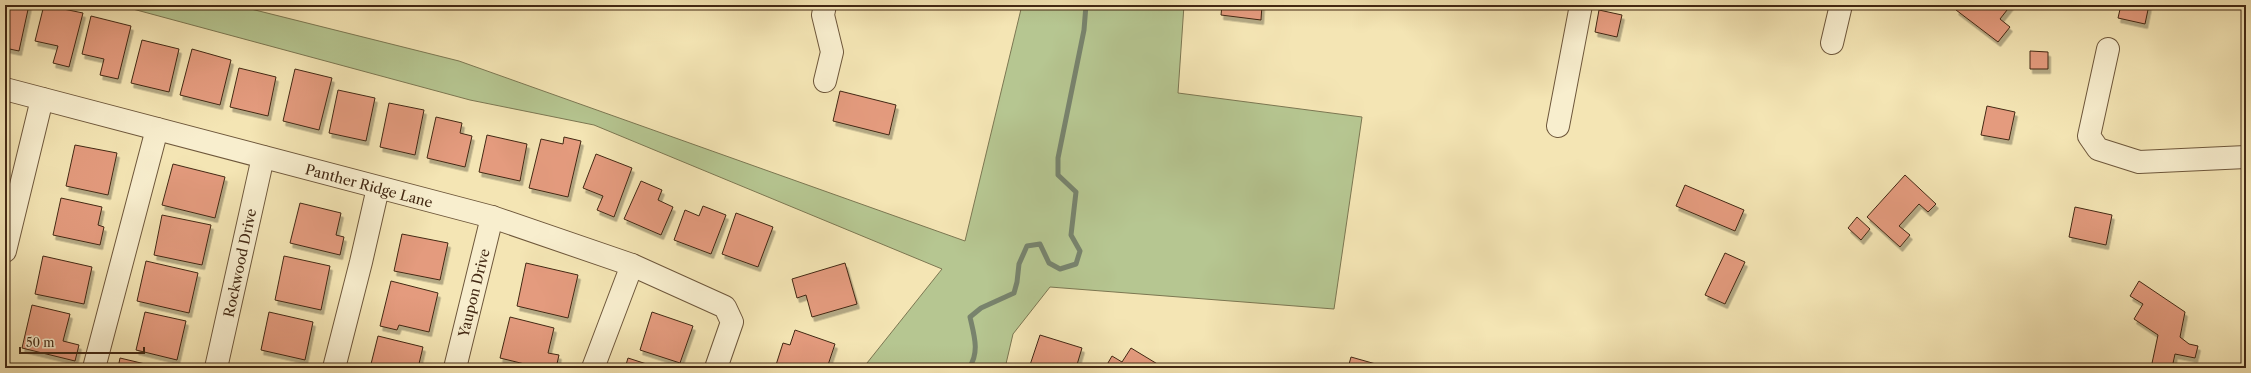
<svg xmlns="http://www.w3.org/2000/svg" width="2251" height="373" font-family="'Libre Caslon Text',serif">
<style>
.green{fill:#b6c691;stroke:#7c7752}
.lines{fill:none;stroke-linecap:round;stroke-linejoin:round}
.stream{stroke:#78836d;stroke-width:5}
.building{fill:#e49b7e;stroke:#422813;filter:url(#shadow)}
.minor-casing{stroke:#6e573b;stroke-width:24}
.minor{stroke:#f8eece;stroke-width:22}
.labels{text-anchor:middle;stroke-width:3.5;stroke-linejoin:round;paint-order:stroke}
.street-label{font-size:14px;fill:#422813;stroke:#f8eece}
</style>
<defs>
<filter id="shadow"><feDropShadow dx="2.5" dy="4.5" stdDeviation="0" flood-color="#0004"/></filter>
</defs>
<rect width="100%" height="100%" fill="#f4e5b4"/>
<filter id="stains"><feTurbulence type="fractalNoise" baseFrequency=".005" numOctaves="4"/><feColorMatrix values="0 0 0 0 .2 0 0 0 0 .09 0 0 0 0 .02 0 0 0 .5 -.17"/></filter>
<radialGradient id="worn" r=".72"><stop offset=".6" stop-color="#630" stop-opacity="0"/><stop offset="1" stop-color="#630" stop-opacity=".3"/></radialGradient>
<polygon class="green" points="118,5 235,5 459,61 965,241 1022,5 1184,5 1178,93 1362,117 1334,309 1050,287 1013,334 1005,368 863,368 942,269 594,125 470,100"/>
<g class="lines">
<path class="stream" d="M969,368C980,352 974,335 970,317L981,308L1014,293L1017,282L1019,264L1027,246L1040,244L1049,263L1060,269L1076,264L1080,251L1071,235L1076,192L1058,175V158L1084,30L1086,5"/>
</g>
<g class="building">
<polygon points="5,5 29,5 19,51 5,48"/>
<polygon points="44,5 83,13 69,67 53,63 58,46 35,41"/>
<polygon points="1222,5 1262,5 1261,20 1221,15"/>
<polygon points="1960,5 2011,5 2000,19 2010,27 1998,42 1956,10"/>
<polygon points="2121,5 2149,5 2145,24 2118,18"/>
<polygon points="1599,10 1622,15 1617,37 1595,32"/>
<polygon points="91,16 131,26 118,79 100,75 104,59 82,54"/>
<polygon points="142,40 179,49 169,92 131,83"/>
<polygon points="192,49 231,60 220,105 180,95"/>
<polygon points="2030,51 2048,52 2048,69 2030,69"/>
<polygon points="239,68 276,77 268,116 230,107"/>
<polygon points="295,69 332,78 319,130 283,121"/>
<polygon points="338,90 375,98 366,141 329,133"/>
<polygon points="840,91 896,105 889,135 833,121"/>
<polygon points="389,103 424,110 415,155 380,147"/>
<polygon points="1987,106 2015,112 2009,140 1981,135"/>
<polygon points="436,117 462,123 460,133 472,136 465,167 427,158"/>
<polygon points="487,135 527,144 520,181 479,172"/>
<polygon points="564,137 581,141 568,197 529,188 541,139 563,144"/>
<polygon points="75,145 117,153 108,195 66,186"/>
<polygon points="596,154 632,168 614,217 597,210 603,196 583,188"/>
<polygon points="173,164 225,177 215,218 162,205"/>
<polygon points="1905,175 1936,204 1928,212 1919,204 1899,226 1910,235 1900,247 1867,217"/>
<polygon points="641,181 662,190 658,200 673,207 661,235 624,219"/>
<polygon points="1685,185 1744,210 1735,231 1676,206"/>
<polygon points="61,198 102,207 98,225 104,227 100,245 53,235"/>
<polygon points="300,203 341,213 336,235 344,237 340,255 290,243"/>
<polygon points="703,206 726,215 711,254 674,240 685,210 699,216"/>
<polygon points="2075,207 2112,215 2106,245 2069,237"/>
<polygon points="736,213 773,227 758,267 722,254"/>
<polygon points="162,215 211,225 202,265 154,255"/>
<polygon points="1857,217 1870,229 1861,240 1848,228"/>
<polygon points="402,234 448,243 440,280 394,271"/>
<polygon points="1725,253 1745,262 1725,304 1705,295"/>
<polygon points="43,256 92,267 84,304 35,294"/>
<polygon points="284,256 330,266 321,310 275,300"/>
<polygon points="146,261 198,273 189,313 137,301"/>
<polygon points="526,263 578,275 568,318 517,306"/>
<polygon points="845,263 857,304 812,317 806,295 797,298 792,279"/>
<polygon points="391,281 438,293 429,332 399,325 397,330 380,326"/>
<polygon points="2139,281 2185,312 2180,337 2189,344 2198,346 2195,358 2175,354 2172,368 2151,368 2158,335 2134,319 2143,304 2130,296"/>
<polygon points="32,305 70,314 63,341 79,345 75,361 22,348"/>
<polygon points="145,312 186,321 177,360 136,350"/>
<polygon points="269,312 313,322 305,360 261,350"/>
<polygon points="652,312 693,326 680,363 640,350"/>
<polygon points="510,317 554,328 548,353 559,355 556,368 541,368 500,358"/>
<polygon points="795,330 835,344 827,368 775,368 783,343 790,345"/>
<polygon points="1040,335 1082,348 1076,368 1029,368"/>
<polygon points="378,336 423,347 418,368 370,368"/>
<polygon points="1131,348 1164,368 1105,368 1112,356 1122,362"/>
<polygon points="1351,357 1390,368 1348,368"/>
<polygon points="120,358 162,368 118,368"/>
<polygon points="628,358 659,368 625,368"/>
</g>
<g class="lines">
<defs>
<g id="minor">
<polyline points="825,5 823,15 832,52 825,81"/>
<polyline points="1832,43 1841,5"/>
<polyline points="2108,49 2089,136 2098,149 2139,162 2246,157"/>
<polyline points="5,89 492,217 632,265 725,307 732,322 716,368"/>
<polyline points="1558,126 1581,5"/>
<polyline points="5,251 42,99"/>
<polyline points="94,368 157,129"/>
<polyline points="216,368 263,157"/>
<polyline points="334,368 361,262 378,188"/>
<polyline points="455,368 492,217"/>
<polyline points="593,368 632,265"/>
</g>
</defs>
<use href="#minor" class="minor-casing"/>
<use href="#minor" class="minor"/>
</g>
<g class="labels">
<g class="street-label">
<text transform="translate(369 186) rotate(15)" y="5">Panther Ridge Lane</text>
<text transform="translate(240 263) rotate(-78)" y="5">Rockwood Drive</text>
<text transform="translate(474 293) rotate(-76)" y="5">Yaupon Drive</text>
</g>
</g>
<rect width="2251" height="373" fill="none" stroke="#f4e5b4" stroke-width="20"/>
<rect x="6" y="6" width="2239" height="361" fill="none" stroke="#422813" stroke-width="2"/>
<rect x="10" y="10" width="2231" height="353" fill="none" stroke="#422813"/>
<path d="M20 347v6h124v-6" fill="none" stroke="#422813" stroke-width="2"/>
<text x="26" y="347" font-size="12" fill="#422813" stroke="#f8eece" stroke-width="3" paint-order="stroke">50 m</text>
<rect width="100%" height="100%" filter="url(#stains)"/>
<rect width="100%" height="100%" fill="url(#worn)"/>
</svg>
